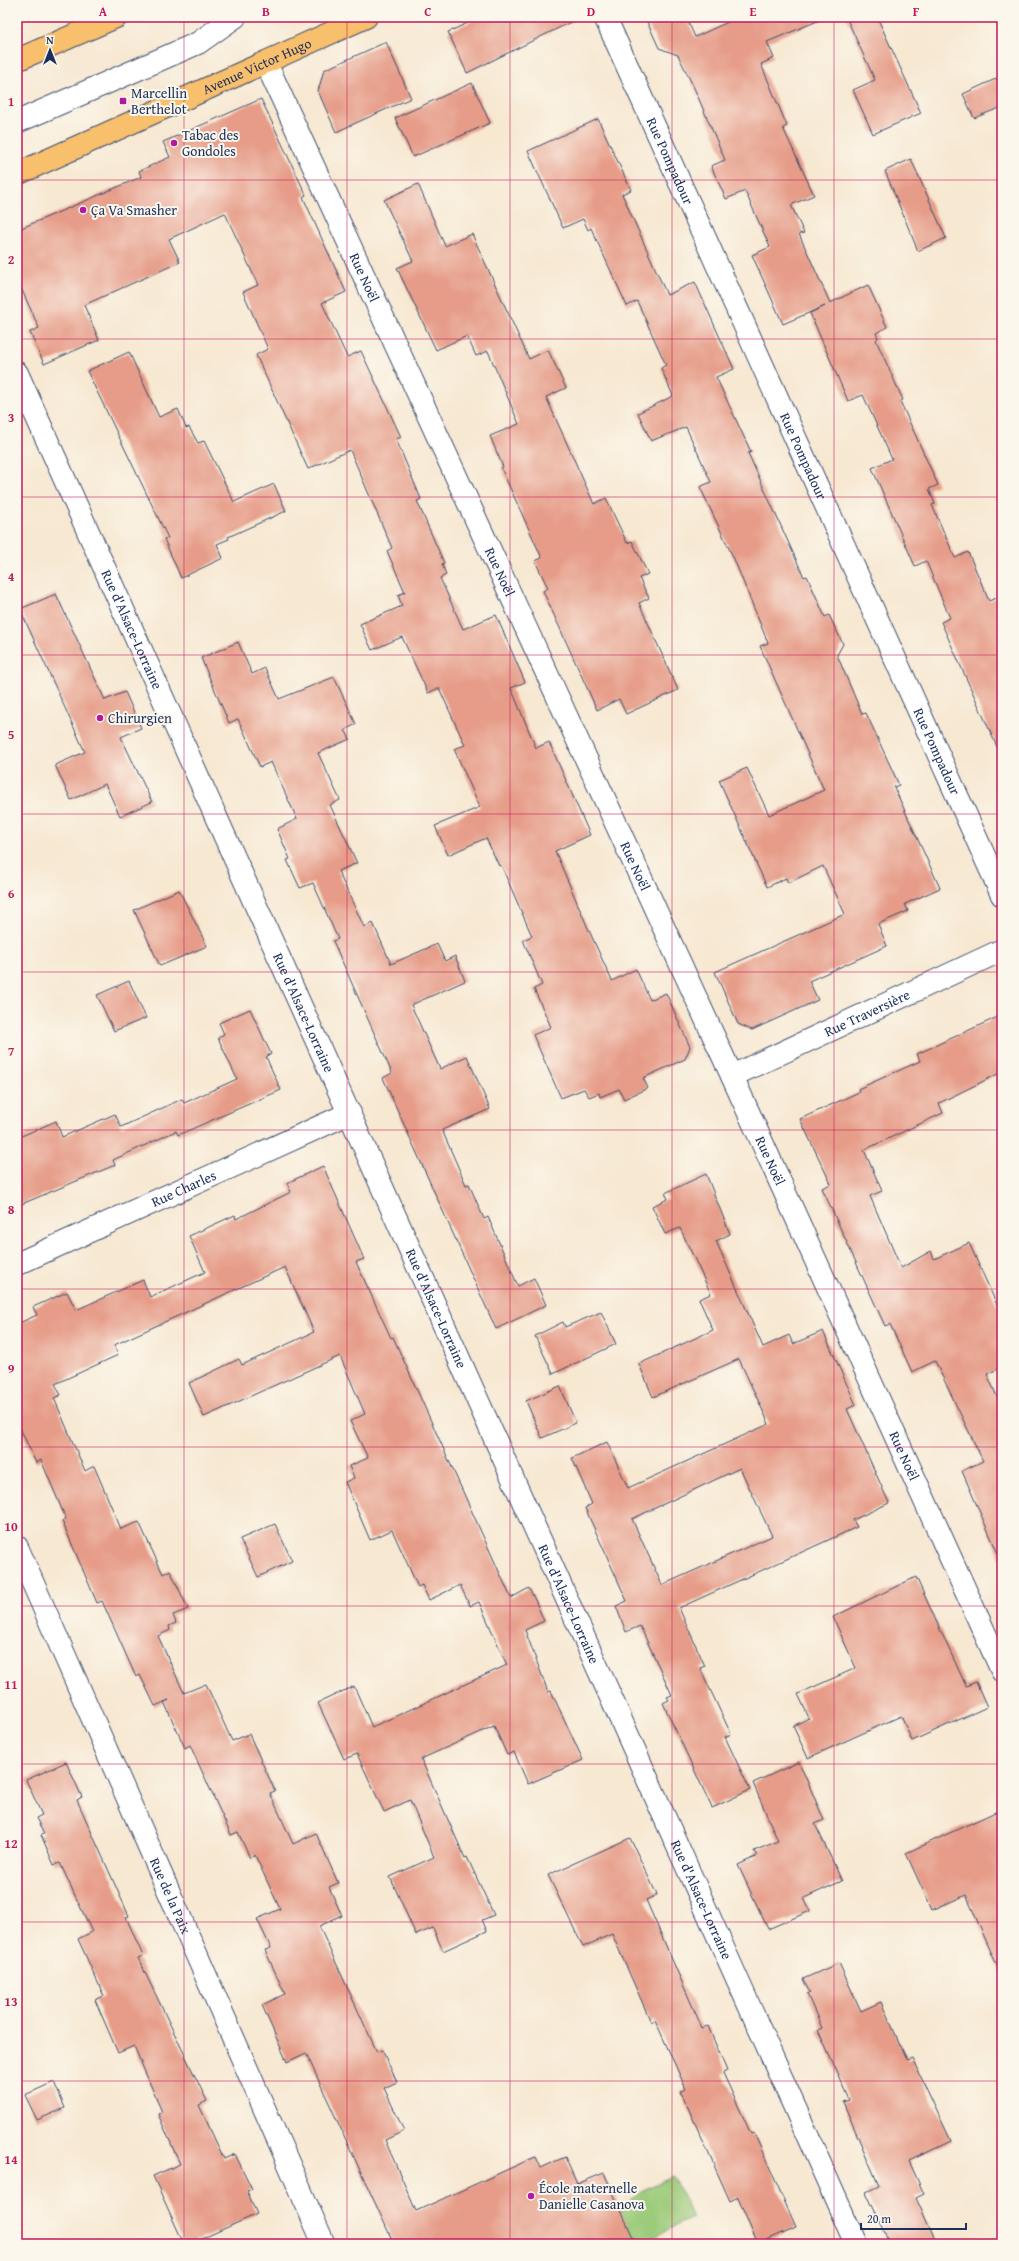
<svg xmlns="http://www.w3.org/2000/svg" width="1019" height="2261" font-family="'Gentium Book Plus',serif">
<style>
.green{fill:#9ccb7a;stroke:#5c7d6c}
.building{fill:#e69c88;fill-rule:evenodd}
.lines{fill:none;stroke-linecap:round;stroke-linejoin:round}
.minor-casing{stroke:#3c4b6f;stroke-width:24}
.major-casing{stroke:#3c4b6f;stroke-width:24}
.minor{stroke:#fff;stroke-width:22}
.major{stroke:#f8bf6c;stroke-width:22}
.grid{fill:none;stroke:#c2185b;stroke-width:1;stroke-opacity:0.55}
.poi-dot{fill:#b5179e;stroke:#fbf7ec;stroke-width:1.5}
.labels{text-anchor:middle;stroke-width:4;stroke-linejoin:round;paint-order:stroke}
.street-label{font-size:14px;fill:#1b2f5e;stroke:#fbf7ec}
.poi-label{font-size:14px;fill:#1b2f5e;stroke:#fbf7ec;text-anchor:start}
.neatline{fill:none;stroke:#c2185b;stroke-width:1.5}
.grid-label{font-size:13px;text-anchor:middle;font-weight:bold;fill:#c2185b}
</style>
<rect width="100%" height="100%" fill="#fbf7ec"/>
<filter id="ink" filterUnits="userSpaceOnUse"><feTurbulence type="fractalNoise" baseFrequency=".025" numOctaves="2"/><feDisplacementMap in="SourceGraphic" scale="8" xChannelSelector="R" yChannelSelector="G"/><feConvolveMatrix kernelMatrix="1 2 1 2 8 2 1 2 1" color-interpolation-filters="sRGB"/></filter>
<filter id="wash" filterUnits="userSpaceOnUse"><feTurbulence type="fractalNoise" baseFrequency=".012" numOctaves="4" result="noise"/><feDisplacementMap in="SourceGraphic" scale="16" xChannelSelector="R" yChannelSelector="G"/><feGaussianBlur stdDeviation="0.9" result="paint"/><feColorMatrix in="noise" values="0 0 0 0 0 0 0 0 0 0 0 0 0 0 0 0 0 1.4 0 .05"/><feComposite in="paint" operator="in"/></filter>
<g filter="url(#wash)">
<rect width="100%" height="100%" fill="#f7e8d2"/>
<polygon class="green" points="673,2176 692,2218 638,2244 609,2244 599,2222 621,2211 641,2191"/>
<g id="blocks">
<g class="building">
<polygon points="481,17 581,17 467,73 448,32"/>
<polygon points="645,17 686,17 695,37 739,17 827,17 767,42 774,58 761,64 787,126 783,128 814,195 791,205 804,233 799,234 830,303 868,285 887,327 876,333 878,338 876,340 903,400 900,401 938,485 929,489 935,504 932,505 955,558 968,552 989,601 1002,595 1002,758 941,622 950,618 926,561 915,566 872,468 892,459 863,395 848,401 810,313 825,306 783,324 752,255 770,247 745,191 726,199 711,166 725,160 695,90 678,55 659,48"/>
<polygon points="846,17 877,17 921,113 873,134 853,90 875,80"/>
<polygon points="386,42 411,98 336,132 318,91 324,70"/>
<polygon points="1002,76 1002,107 974,118 963,94"/>
<polygon points="472,83 490,123 413,157 395,118"/>
<polygon points="261,99 306,195 303,197 346,292 322,303 347,357 361,351 401,437 396,439 421,499 417,501 444,563 442,564 446,575 440,578 463,629 496,615 525,682 511,688 536,748 549,742 590,835 555,851 587,926 612,981 636,969 650,1000 666,993 690,1047 685,1059 643,1078 648,1088 624,1099 619,1089 600,1097 599,1093 589,1097 584,1089 561,1098 533,1035 551,1027 534,989 542,985 523,940 532,936 501,865 499,866 486,838 448,855 435,826 480,807 454,749 465,745 439,688 428,693 402,637 372,650 360,624 402,606 398,595 405,592 387,551 392,548 350,450 308,469 256,355 268,349 243,292 258,285 225,213 169,239 180,262 84,305 99,340 44,364 30,332 39,328 17,279 17,230 141,177 139,171 170,157 163,142"/>
<polygon points="598,119 631,190 622,194 667,295 695,282 734,369 716,377 751,452 748,453 804,577 807,576 825,617 829,615 843,644 837,655 862,714 866,713 899,785 894,787 940,888 905,904 908,911 878,924 887,946 809,981 818,1000 752,1030 738,1024 715,972 845,914 823,866 788,883 786,878 767,887 719,780 747,768 769,815 824,790 760,646 768,643 734,559 700,487 711,482 686,427 651,441 638,413 673,396 661,368 666,365 637,301 627,306 591,228 588,230 583,219 563,228 528,151"/>
<polygon points="911,159 946,238 918,251 885,171"/>
<polygon points="418,184 445,246 472,234 529,359 548,350 566,388 546,397 594,504 606,498 627,543 632,541 648,574 639,578 649,598 639,603 678,690 626,714 619,699 597,710 543,591 548,588 535,561 542,558 501,468 503,467 490,436 519,424 488,351 476,356 467,336 436,350 397,268 413,261 384,200"/>
<polygon points="129,352 159,417 178,409 186,428 189,427 198,443 204,441 234,502 274,484 286,511 228,537 229,539 217,544 223,558 181,578 164,539 168,538 87,371"/>
<polygon points="56,594 105,700 125,692 141,728 121,737 152,802 120,816 105,784 71,800 55,765 85,752 20,609"/>
<polygon points="238,642 252,674 265,668 279,699 334,677 356,724 345,730 350,739 318,753 340,800 330,805 357,863 338,871 364,927 373,923 391,964 437,944 445,961 455,956 465,981 411,1005 440,1069 467,1056 490,1109 442,1130 466,1185 469,1184 484,1219 488,1217 518,1286 534,1278 546,1305 496,1329 383,1078 392,1073 333,941 338,939 313,883 300,888 287,860 290,859 277,829 297,819 271,762 260,767 238,719 229,723 201,658"/>
<polygon points="179,890 207,946 160,966 134,910"/>
<polygon points="129,981 146,1018 114,1031 97,995"/>
<polygon points="250,1009 271,1054 266,1057 281,1090 178,1135 176,1131 113,1160 115,1165 17,1206 17,1138 56,1121 62,1137 115,1114 121,1127 182,1099 184,1103 237,1079 218,1038 224,1034 219,1023"/>
<polygon points="1002,1015 1002,1072 939,1103 943,1113 864,1150 882,1191 870,1196 901,1268 931,1251 934,1259 969,1243 1002,1316 1002,1367 987,1374 1002,1408 1002,1563 962,1471 983,1461 935,1361 912,1372 890,1324 885,1326 822,1188 831,1184 800,1119 859,1092 858,1089 920,1061 917,1054"/>
<polygon points="323,1166 364,1259 356,1262 391,1338 393,1337 511,1598 529,1588 536,1602 544,1621 525,1630 548,1692 551,1691 583,1760 528,1784 514,1752 507,1755 494,1726 421,1759 465,1858 467,1857 494,1915 482,1920 487,1931 443,1951 433,1928 416,1935 390,1877 434,1857 410,1800 384,1812 357,1754 344,1759 318,1703 354,1686 372,1727 507,1665 479,1602 470,1606 460,1585 429,1600 422,1585 418,1587 392,1530 370,1540 345,1482 354,1478 349,1466 368,1458 350,1421 365,1414 340,1356 204,1417 189,1383 239,1359 242,1365 314,1332 285,1267 114,1345 118,1355 55,1384 61,1395 54,1398 85,1471 94,1466 121,1529 139,1522 163,1574 170,1570 188,1609 173,1615 176,1623 169,1626 170,1630 158,1636 184,1693 206,1684 232,1741 249,1734 275,1791 270,1793 293,1844 316,1833 338,1883 329,1887 342,1916 319,1926 377,2052 382,2050 397,2082 384,2088 404,2131 385,2140 416,2211 533,2158 536,2157 541,2168 565,2157 577,2184 604,2173 636,2244 394,2244 306,2053 287,2062 262,2005 285,1994 265,1950 271,1948 257,1919 280,1909 255,1855 250,1858 238,1832 231,1835 190,1745 185,1748 164,1702 169,1700 155,1706 140,1675 136,1677 102,1601 97,1603 62,1521 66,1519 41,1460 36,1463 17,1421 17,1324 37,1315 33,1307 67,1292 76,1310 143,1280 150,1297 205,1272 189,1236 235,1215 236,1219 291,1192 287,1183"/>
<path d="M706,1174L730,1234L716,1241L763,1347L789,1335L793,1344L823,1331L856,1405L847,1409L889,1503L853,1520L857,1527L679,1608L705,1666L700,1668L731,1734L725,1737L750,1790L712,1808L663,1703L669,1700L667,1697L672,1695L640,1626L626,1632L616,1606L627,1601L585,1508L592,1504L572,1458L607,1442L628,1488L769,1424L739,1359L653,1397L639,1364L713,1330L699,1299L711,1294L680,1228L665,1234L652,1206L668,1199L665,1193ZM740,1468L772,1536L662,1585L632,1519Z"/>
<polygon points="601,1312 616,1344 553,1374 535,1336 563,1322 565,1327"/>
<polygon points="560,1386 576,1423 542,1438 526,1401"/>
<polygon points="275,1524 292,1561 258,1577 240,1539"/>
<polygon points="916,1577 966,1686 976,1682 987,1707 912,1741 901,1716 808,1758 793,1726 809,1718 798,1694 856,1668 833,1617"/>
<polygon points="66,1762 82,1797 77,1800 129,1916 126,1917 143,1956 138,1958 207,2101 199,2105 224,2159 235,2154 252,2189 247,2191 257,2214 190,2244 184,2244 153,2176 180,2164 158,2114 162,2112 134,2046 118,2053 95,2000 104,1996 78,1939 92,1932 60,1863 54,1865 41,1835 44,1834 36,1818 42,1815 26,1780"/>
<polygon points="799,1762 824,1820 815,1824 842,1881 804,1898 810,1911 768,1929 738,1865 757,1856 754,1851 778,1841 753,1783"/>
<polygon points="1002,1809 1002,1977 966,1895 932,1910 906,1853"/>
<polygon points="630,1838 657,1895 646,1900 702,2028 708,2026 727,2071 723,2073 751,2134 754,2133 796,2227 758,2244 738,2197 730,2201 681,2092 686,2089 655,2020 651,2022 612,1934 583,1947 548,1875"/>
<polygon points="839,1963 861,2011 881,2002 907,2060 912,2058 951,2141 909,2161 924,2194 916,2198 937,2244 890,2244 866,2192 879,2186 843,2102 849,2100 818,2030 822,2028 807,1994 810,1993 803,1979"/>
<polygon points="54,2082 65,2108 37,2120 25,2095"/>
</g>
</g>
</g>
<g filter="url(#ink)">
<use href="#blocks" fill-opacity="0" stroke="#3c4b6f" stroke-width="1"/>
<g class="lines">
<defs>
<g id="minor">
<path id="s1" d="M605,17L1002,895"/>
<path id="s2" d="M266,63L732,1076L1002,1671"/>
<polyline points="17,122 198,43 235,17"/>
<path id="s3" d="M17,373L856,2244"/>
<path id="s4" d="M732,1076L1002,950"/>
<path id="s5" d="M17,1264L350,1113"/>
<path id="s6" d="M17,1547L324,2244"/>
</g>
<g id="major">
<polyline points="17,60 116,17"/>
<path id="s7" d="M17,174L366,17"/>
</g>
</defs>
<use href="#minor" class="minor-casing"/>
<use href="#major" class="major-casing"/>
<use href="#minor" class="minor"/>
<use href="#major" class="major"/>
</g>
</g>
<path class="grid" d="M184,17V2244M347,17V2244M510,17V2244M672,17V2244M834,17V2244M17,180H1002M17,339H1002M17,497H1002M17,655H1002M17,814H1002M17,972H1002M17,1130H1002M17,1289H1002M17,1447H1002M17,1606H1002M17,1764H1002M17,1922H1002M17,2081H1002"/>
<g class="poi-dot">
<rect x="119" y="97" width="8" height="8" rx="2"/>
<circle cx="174" cy="143" r="4"/>
<circle cx="83" cy="210" r="4"/>
<circle cx="100" cy="718" r="4"/>
<circle cx="531" cy="2196" r="4"/>
</g>
<g class="labels">
<g class="street-label">
<text dy="5" stroke="none"><textPath href="#s7" startOffset="263">Avenue Victor Hugo</textPath></text>
<text dy="5" stroke="none"><textPath href="#s1" startOffset="158">Rue Pompadour</textPath></text>
<text dy="5" stroke="none"><textPath href="#s2" startOffset="236">Rue Noël</textPath></text>
<text dy="5" stroke="none"><textPath href="#s1" startOffset="482">Rue Pompadour</textPath></text>
<text dy="5" stroke="none"><textPath href="#s2" startOffset="560">Rue Noël</textPath></text>
<text dy="5" stroke="none"><textPath href="#s3" startOffset="281">Rue d'Alsace-Lorraine</textPath></text>
<text dy="5" stroke="none"><textPath href="#s1" startOffset="806">Rue Pompadour</textPath></text>
<text dy="5" stroke="none"><textPath href="#s2" startOffset="884">Rue Noël</textPath></text>
<text dy="5" stroke="none"><textPath href="#s3" startOffset="701">Rue d'Alsace-Lorraine</textPath></text>
<text dy="5" stroke="none"><textPath href="#s4" startOffset="149">Rue Traversière</textPath></text>
<text dy="5" stroke="none"><textPath href="#s2" startOffset="1208">Rue Noël</textPath></text>
<text dy="5" stroke="none"><textPath href="#s5" startOffset="183">Rue Charles</textPath></text>
<text dy="5" stroke="none"><textPath href="#s3" startOffset="1025">Rue d'Alsace-Lorraine</textPath></text>
<text dy="5" stroke="none"><textPath href="#s2" startOffset="1532">Rue Noël</textPath></text>
<text dy="5" stroke="none"><textPath href="#s3" startOffset="1349">Rue d'Alsace-Lorraine</textPath></text>
<text dy="5" stroke="none"><textPath href="#s6" startOffset="381">Rue de la Paix</textPath></text>
<text dy="5" stroke="none"><textPath href="#s3" startOffset="1673">Rue d'Alsace-Lorraine</textPath></text>
</g>
<g class="poi-label">
<text x="131" y="98">Marcellin<tspan x="131" dy="16">Berthelot</tspan></text>
<text x="182" y="140">Tabac des<tspan x="182" dy="16">Gondoles</tspan></text>
<text x="91" y="215">Ça Va Smasher</text>
<text x="108" y="723">Chirurgien</text>
<text x="539" y="2193">École maternelle<tspan x="539" dy="16">Danielle Casanova</tspan></text>
</g>
</g>
<rect width="1019" height="2261" fill="none" stroke="#fbf7ec" stroke-width="44"/>
<g transform="translate(50 50)" stroke="#fbf7ec" stroke-width="3" paint-order="stroke">
<path d="M0-3L7 15L0 10L-7 15Z" fill="#1b2f5e"/>
<text y="-6" font-size="11" font-weight="bold" text-anchor="middle" fill="#1b2f5e">N</text>
</g>
<path d="M861 2223v6h105v-6" fill="none" stroke="#1b2f5e" stroke-width="2"/>
<text x="867" y="2223" font-size="12" fill="#1b2f5e" stroke="#fbf7ec" stroke-width="3" paint-order="stroke">20 m</text>
<rect x="22" y="22" width="975" height="2217" class="neatline"/>
<g class="grid-label">
<text x="103" y="16">A</text>
<text x="266" y="16">B</text>
<text x="428" y="16">C</text>
<text x="591" y="16">D</text>
<text x="753" y="16">E</text>
<text x="916" y="16">F</text>
<text x="11" y="106">1</text>
<text x="11" y="264">2</text>
<text x="11" y="422">3</text>
<text x="11" y="581">4</text>
<text x="11" y="739">5</text>
<text x="11" y="898">6</text>
<text x="11" y="1056">7</text>
<text x="11" y="1214">8</text>
<text x="11" y="1373">9</text>
<text x="11" y="1531">10</text>
<text x="11" y="1689">11</text>
<text x="11" y="1848">12</text>
<text x="11" y="2006">13</text>
<text x="11" y="2164">14</text>
</g>
</svg>
